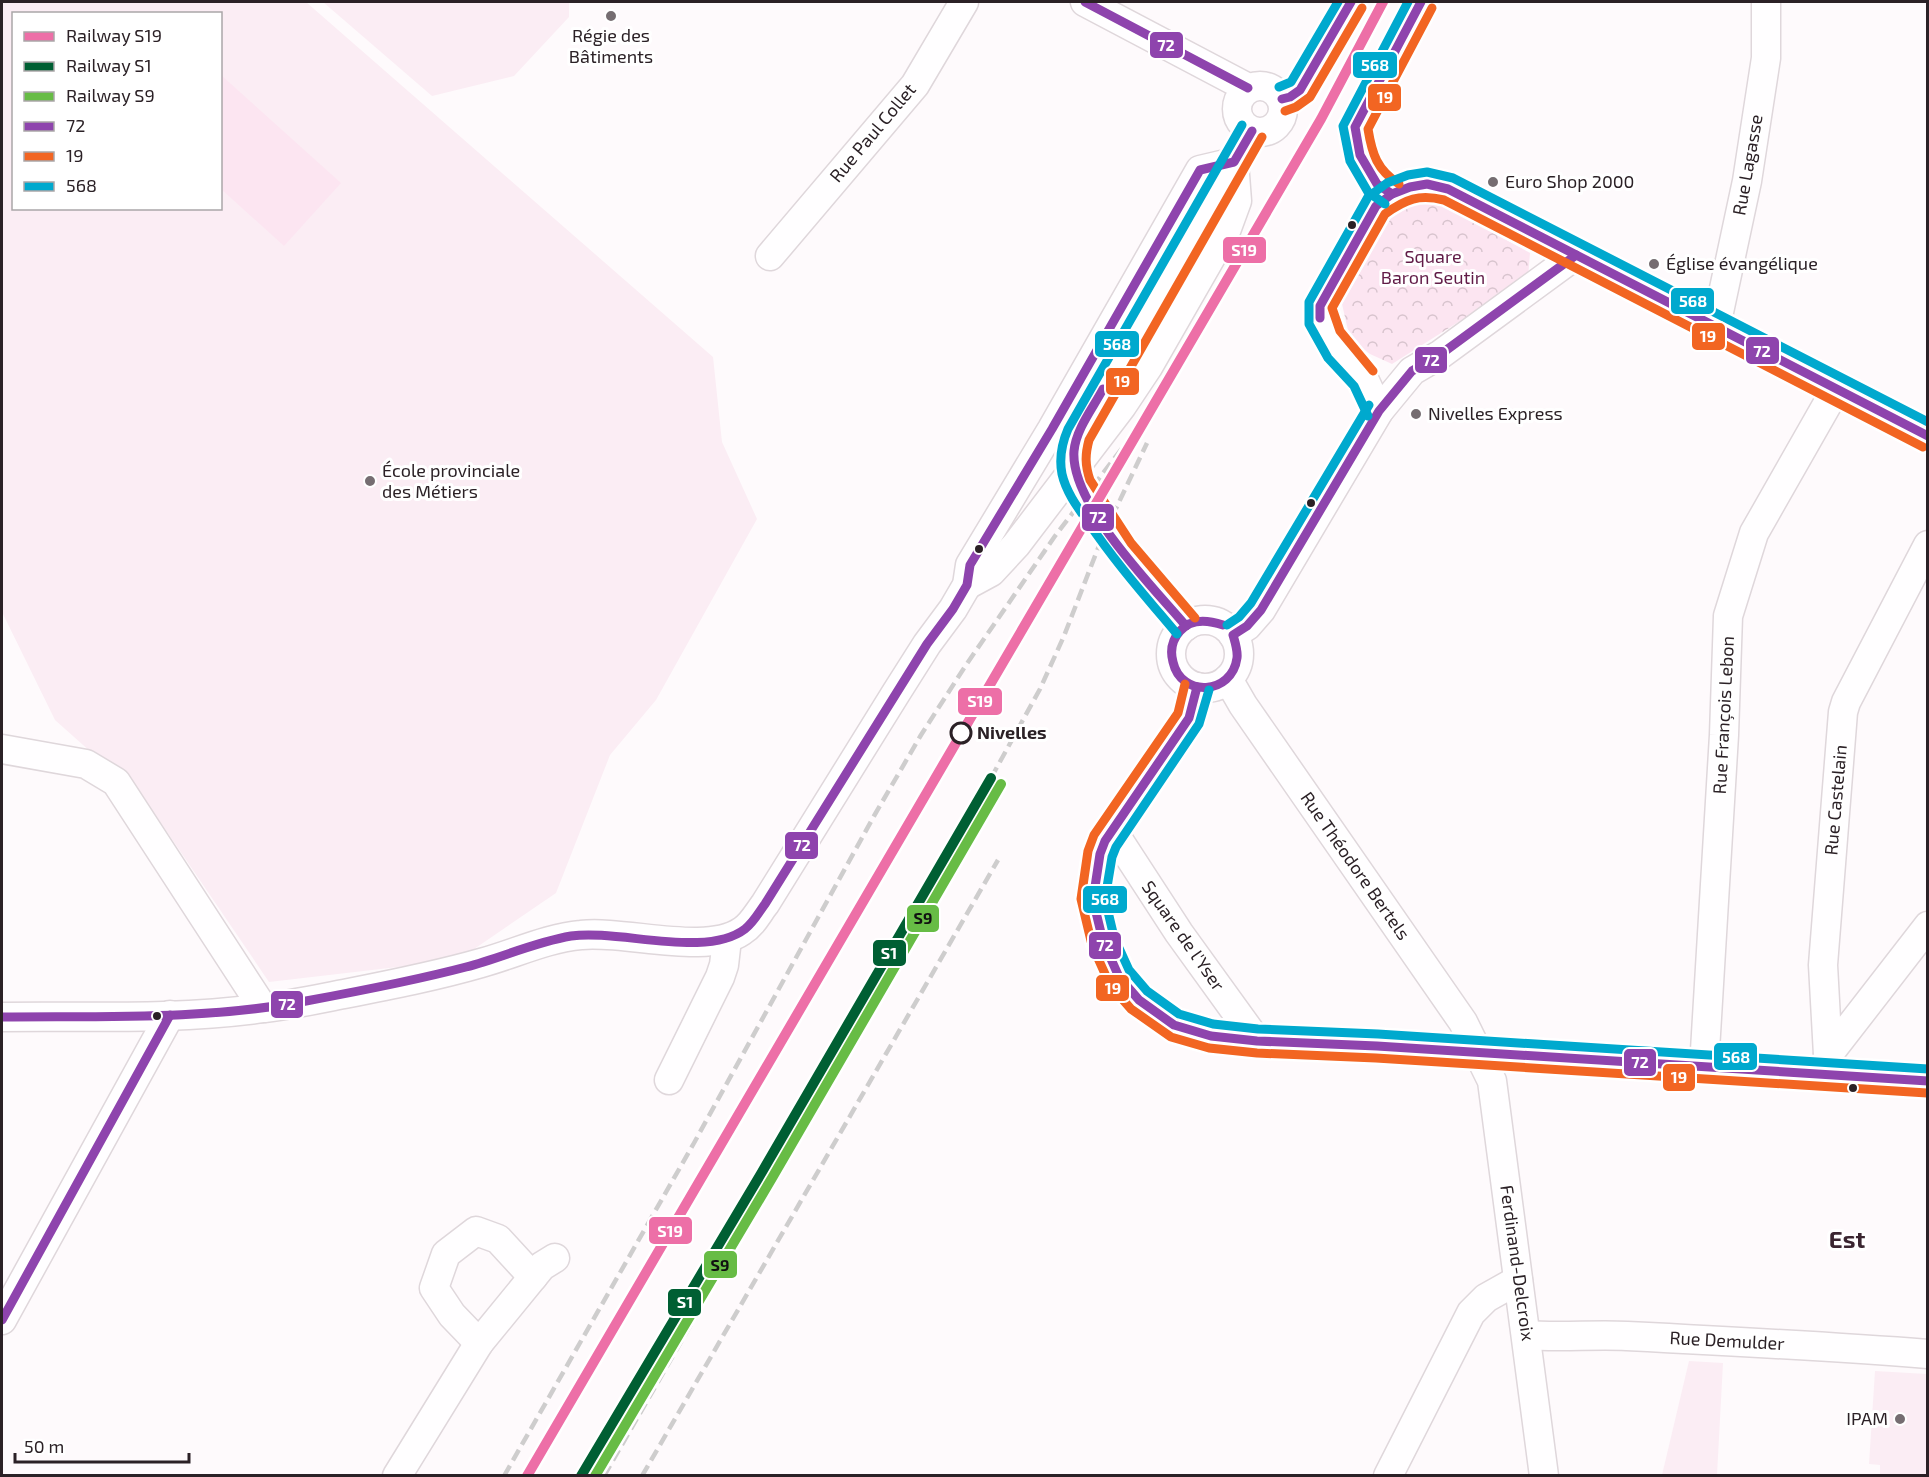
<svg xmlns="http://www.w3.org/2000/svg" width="1929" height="1477" font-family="'Exo 2',sans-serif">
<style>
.built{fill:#fbedf4;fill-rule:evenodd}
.park{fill:url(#park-crowns)}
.pitch{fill:#fce5f1}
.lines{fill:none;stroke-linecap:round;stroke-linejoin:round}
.minor-tunnel{stroke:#d4cfd1;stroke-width:28;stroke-dasharray:28 14;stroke-linecap:butt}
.minor-casing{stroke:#dfd7db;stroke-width:31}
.minor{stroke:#fffeff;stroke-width:28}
.rail{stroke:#cecdcd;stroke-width:4.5;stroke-dasharray:12 6;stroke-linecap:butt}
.bus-1-casing{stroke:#fff;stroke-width:14}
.bus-2-casing{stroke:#fff;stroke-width:14}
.bus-3-casing{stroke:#fff;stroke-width:14}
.bus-1{stroke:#8e44ad;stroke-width:9}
.bus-2{stroke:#f26522;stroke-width:9}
.bus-3{stroke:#00a9ce;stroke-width:9}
.rail-1-casing{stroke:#fff;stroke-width:15}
.rail-2-casing{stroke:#fff;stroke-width:15}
.rail-3-casing{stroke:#fff;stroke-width:15}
.rail-1{stroke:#ed6fa7;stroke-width:10}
.rail-2{stroke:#005f33;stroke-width:10}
.rail-3{stroke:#67bc45;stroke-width:10}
.poi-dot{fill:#756d71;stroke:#fff;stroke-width:2}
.bus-dot{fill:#2b2126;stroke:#fff;stroke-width:2}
.stop-dot{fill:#fff;stroke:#2b2126;stroke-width:3}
.labels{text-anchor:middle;stroke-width:6;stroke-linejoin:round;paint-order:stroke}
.poi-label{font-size:18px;fill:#2b2126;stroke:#fff;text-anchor:start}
.street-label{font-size:18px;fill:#2b2126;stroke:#fff}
.park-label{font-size:18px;fill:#611b47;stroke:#fff}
.stop-label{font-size:18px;font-weight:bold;fill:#2b2126;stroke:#fff;text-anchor:start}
.district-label{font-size:24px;font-weight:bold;fill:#3a2530;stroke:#fff}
.line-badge{stroke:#fff;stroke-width:2}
.badge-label{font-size:16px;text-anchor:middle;font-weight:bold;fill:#fff}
.pale-badge-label{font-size:16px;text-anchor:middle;font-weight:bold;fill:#111}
</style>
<defs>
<pattern id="park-crowns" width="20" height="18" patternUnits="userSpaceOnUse" patternTransform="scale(1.5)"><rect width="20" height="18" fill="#fce5f1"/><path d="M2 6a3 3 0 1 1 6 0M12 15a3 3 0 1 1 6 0" fill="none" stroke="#d8c4ce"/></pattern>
</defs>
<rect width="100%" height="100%" fill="#fefafc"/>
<g class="built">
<path d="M2,2H306L713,357L722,442L757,519L656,700L610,755L556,893L458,960L269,982L146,801L55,720L2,612ZM14,14H220V208H14Z"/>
<polygon points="323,2 569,2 569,17 514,76 432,96"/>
<polygon points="1689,1361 1723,1363 1717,1475 1662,1475"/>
<polygon points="1875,1371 1927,1374 1927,1475 1880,1475 1880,1465 1869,1464"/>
</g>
<polygon class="park" points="1423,193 1530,253 1528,278 1392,364 1370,354 1350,339 1342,304 1403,197"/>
<polygon class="pitch" points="221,75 341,183 284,246 221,189"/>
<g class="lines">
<polyline class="minor-tunnel" points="1073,453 1074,471 1079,485 1121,550"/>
<defs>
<g id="minor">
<polyline points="1085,2 1248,88"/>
<circle cx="1260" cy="109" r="23"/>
<polyline points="1282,99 1290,97 1300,90 1334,33 1351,2"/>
<polyline points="1392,194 1377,184 1360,155 1355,127 1421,2"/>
<polyline points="770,256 915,85 964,2"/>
<polyline points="1716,326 1747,181 1766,58 1766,2"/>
<polyline points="1379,411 1364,379 1338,351 1320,318 1320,306 1376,206 1392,194 1410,187 1427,184 1448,189 1928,436"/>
<polyline points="1073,453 1078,435 1104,389 1252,131"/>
<polyline points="1121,550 1186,626"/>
<polyline points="967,585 991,572 1016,545 1122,406 1148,367 1226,231 1237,201 1234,162"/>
<circle cx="1205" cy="654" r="34"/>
<polyline points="1233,635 1247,626 1261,610 1379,411 1412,371 1441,354 1576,255"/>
<polyline points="1228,679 1243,705 1463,1022 1492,1081 1544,1476"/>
<polyline points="1197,687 1189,718 1105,841 1100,854 1093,900 1103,941 1119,977 1139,1000 1174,1025 1211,1036 1257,1041 1377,1046 1928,1081"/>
<polyline points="2,749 86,764 116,782 263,1008"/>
<polyline points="1112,830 1179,933 1257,1041"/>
<path d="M2,1017C88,1016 177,1020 264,1008C291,1005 318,999 344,994C390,985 436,976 481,963C514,954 547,938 581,935C626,930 706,956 742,931C752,925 758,913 765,904L896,693L927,644L953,609L967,585L970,565L1052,429L1200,170L1234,162"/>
<polyline points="1828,1055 1928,926"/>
<polyline points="1704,1067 1724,735 1728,616 1754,533 1836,389"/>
<polyline points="1827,1074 1828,1055 1823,965 1843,712 1846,702 1928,545"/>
<polyline points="669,1080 720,977 724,965 727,939"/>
<polyline points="2,1320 170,1015"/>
<path d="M1527,1335C1560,1338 1594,1334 1627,1336C1727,1341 1827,1346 1928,1354"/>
<polyline points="479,1343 452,1315 434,1288 446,1254 476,1231 498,1239 533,1277"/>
<polyline points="397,1476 479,1343 542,1266 555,1258"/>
<polyline points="1388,1476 1471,1313 1486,1298 1518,1280"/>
</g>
</defs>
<use href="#minor" class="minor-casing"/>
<use href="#minor" class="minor"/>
<g class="rail">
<polyline points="991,778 1040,689 1064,636 1102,538 1147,443"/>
<polyline points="504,1476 694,1143 874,816 921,735 966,665 1055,536 1152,409"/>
<polyline points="604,1476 904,953 969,842"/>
<polyline points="642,1476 998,860"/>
</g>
<defs>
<g id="bus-1">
<polyline points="1085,2 1248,88"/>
<polyline points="1282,99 1290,97 1300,90 1351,2"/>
<polyline points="1392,194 1377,184 1360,155 1355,127 1421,2"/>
<polyline points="1320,318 1320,306 1376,206 1392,194 1410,187 1427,184 1448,189 1928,436"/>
<path d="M1103,389C1093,408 1076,429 1074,451C1070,504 1153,587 1186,626"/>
<path d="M1223,625C1208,620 1191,618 1180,631C1172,640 1170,651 1173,662C1181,698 1232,695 1237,658C1238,651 1235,642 1233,635L1247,626L1261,610L1379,411L1412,371L1441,354L1576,255"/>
<polyline points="1197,687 1189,718 1105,841 1100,854 1093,900 1103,941 1119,977 1139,1000 1174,1025 1211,1036 1257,1041 1377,1046 1928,1081"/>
<path d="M2,1017C103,1016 206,1020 306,1001C360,991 413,981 466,967C501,958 535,942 571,936C619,929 706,959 745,929C754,922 759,912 765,904L927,644L953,609L967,585L970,565L1052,429L1200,170L1234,162L1252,131"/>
<polyline points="2,1320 170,1015"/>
</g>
<g id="bus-2">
<polyline points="1285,111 1296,107 1310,97 1362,8"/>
<path d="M1399,184C1377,170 1372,154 1368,129L1432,8"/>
<path d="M1373,371L1340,331L1332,308L1385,214C1406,199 1419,194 1444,200L1923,447"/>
<path d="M1195,618L1131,543L1090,480C1085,465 1085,455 1089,440L1262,137"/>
<polyline points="1185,684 1178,713 1094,835 1088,851 1081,899 1092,945 1110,985 1131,1009 1171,1037 1209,1048 1257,1053 1376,1058 1927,1093"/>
</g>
<g id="bus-3">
<polyline points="1279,87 1291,82 1338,2"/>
<polyline points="1385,204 1368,192 1350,161 1343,126 1408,2"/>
<polyline points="1368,416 1354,386 1328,358 1309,324 1309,302 1368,197 1387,183 1408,175 1427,172 1453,178 1928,422"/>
<polyline points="1227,625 1239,617 1251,603 1369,405"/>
<path d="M1177,634C1146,597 1115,562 1088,522C1078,508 1066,492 1062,474C1059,459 1062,443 1068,429L1242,125"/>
<polyline points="1209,690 1199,724 1116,847 1112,857 1105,899 1114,937 1129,970 1147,991 1179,1014 1213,1024 1258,1029 1378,1034 1928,1069"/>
</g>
</defs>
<use href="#bus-1" class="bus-1-casing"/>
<use href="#bus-2" class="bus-2-casing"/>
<use href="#bus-3" class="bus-3-casing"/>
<use href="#bus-1" class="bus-1"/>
<use href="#bus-2" class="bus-2"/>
<use href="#bus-3" class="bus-3"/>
<defs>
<polyline id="rail-1" points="527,1476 1321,119 1383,2"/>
<polyline id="rail-2" points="581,1476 762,1172 991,778"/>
<polyline id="rail-3" points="595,1476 772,1178 1001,784"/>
</defs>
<use href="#rail-1" class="rail-1-casing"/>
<use href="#rail-2" class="rail-2-casing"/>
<use href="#rail-3" class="rail-3-casing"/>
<use href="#rail-1" class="rail-1"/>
<use href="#rail-2" class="rail-2"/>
<use href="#rail-3" class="rail-3"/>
</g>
<g class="poi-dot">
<circle cx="611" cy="16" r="6"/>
<circle cx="1493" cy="182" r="6"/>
<circle cx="1654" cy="264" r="6"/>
<circle cx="1416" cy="414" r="6"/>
<circle cx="370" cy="481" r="6"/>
<circle cx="1900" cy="1419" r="6"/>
</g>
<g class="bus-dot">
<circle cx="1352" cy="225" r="5"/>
<circle cx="1311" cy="503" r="5"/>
<circle cx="979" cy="549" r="5"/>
<circle cx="157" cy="1016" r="5"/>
<circle cx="1853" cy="1088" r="5"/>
</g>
<circle class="stop-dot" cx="961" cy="733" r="10"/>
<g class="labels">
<g class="poi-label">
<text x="611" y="42" text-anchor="middle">Régie des<tspan x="611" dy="21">Bâtiments</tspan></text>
<text x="1505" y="188">Euro Shop 2000</text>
<text x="1666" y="270">Église évangélique</text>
<text x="1428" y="420">Nivelles Express</text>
<text x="382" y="477">École provinciale<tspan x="382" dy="21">des Métiers</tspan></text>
<text x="1888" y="1425" text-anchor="end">IPAM</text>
</g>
<g class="street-label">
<text transform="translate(873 133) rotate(-50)" y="6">Rue Paul Collet</text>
<text transform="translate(1748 165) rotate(-80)" y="6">Rue Lagasse</text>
<text transform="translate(1724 715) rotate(-87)" y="6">Rue François Lebon</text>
<text transform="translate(1836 800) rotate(-85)" y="6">Rue Castelain</text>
<text transform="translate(1355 866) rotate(55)" y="6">Rue Théodore Bertels</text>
<text transform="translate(1183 936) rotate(55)" y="6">Square de l'Yser</text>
<text transform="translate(1517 1263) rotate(82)" y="6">Ferdinand-Delcroix</text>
<text transform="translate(1727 1341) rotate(3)" y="6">Rue Demulder</text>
</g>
<g class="park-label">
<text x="1433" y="263">Square<tspan x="1433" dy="21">Baron Seutin</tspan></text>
</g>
<g class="stop-label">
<text x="977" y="739">Nivelles</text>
</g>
<g class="district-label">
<text x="1847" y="1248">Est</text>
</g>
</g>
<g class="line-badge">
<rect x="1149" y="31" width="35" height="28" rx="6" fill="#8e44ad"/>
<rect x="1352" y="51" width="46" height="28" rx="6" fill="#00a9ce"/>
<rect x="1367" y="83" width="35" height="29" rx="6" fill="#f26522"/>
<rect x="1222" y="236" width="45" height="28" rx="6" fill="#ed6fa7"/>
<rect x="1670" y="287" width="45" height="28" rx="6" fill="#00a9ce"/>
<rect x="1691" y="322" width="35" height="29" rx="6" fill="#f26522"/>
<rect x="1094" y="330" width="46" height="28" rx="6" fill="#00a9ce"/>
<rect x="1745" y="336" width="35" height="29" rx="6" fill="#8e44ad"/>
<rect x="1414" y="346" width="34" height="28" rx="6" fill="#8e44ad"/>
<rect x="1105" y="367" width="35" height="29" rx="6" fill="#f26522"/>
<rect x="1081" y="503" width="34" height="29" rx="6" fill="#8e44ad"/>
<rect x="957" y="687" width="46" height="29" rx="6" fill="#ed6fa7"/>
<rect x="784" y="831" width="35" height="29" rx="6" fill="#8e44ad"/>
<rect x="1082" y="885" width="46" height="29" rx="6" fill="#00a9ce"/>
<rect x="906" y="904" width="34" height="29" rx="6" fill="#67bc45"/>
<rect x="1088" y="931" width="34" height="29" rx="6" fill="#8e44ad"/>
<rect x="872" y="939" width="35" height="28" rx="6" fill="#005f33"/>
<rect x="1095" y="974" width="35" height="28" rx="6" fill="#f26522"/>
<rect x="270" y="990" width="34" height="29" rx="6" fill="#8e44ad"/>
<rect x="1713" y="1042" width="45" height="29" rx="6" fill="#00a9ce"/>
<rect x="1623" y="1048" width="34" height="29" rx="6" fill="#8e44ad"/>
<rect x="1662" y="1063" width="34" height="29" rx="6" fill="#f26522"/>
<rect x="648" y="1216" width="45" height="29" rx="6" fill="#ed6fa7"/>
<rect x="703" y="1250" width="35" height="29" rx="6" fill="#67bc45"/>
<rect x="667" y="1288" width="35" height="29" rx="6" fill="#005f33"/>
</g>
<g class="badge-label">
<text x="1166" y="51">72</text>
<text x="1375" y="71">568</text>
<text x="1385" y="103">19</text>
<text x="1244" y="256">S19</text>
<text x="1693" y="307">568</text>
<text x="1708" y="342">19</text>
<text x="1117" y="350">568</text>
<text x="1762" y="357">72</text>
<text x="1431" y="366">72</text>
<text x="1122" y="387">19</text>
<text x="1098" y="523">72</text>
<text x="980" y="707">S19</text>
<text x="802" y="851">72</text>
<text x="1105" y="905">568</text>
<text x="1105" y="951">72</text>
<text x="889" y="959">S1</text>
<text x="1113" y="994">19</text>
<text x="287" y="1010">72</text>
<text x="1736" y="1063">568</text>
<text x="1640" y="1068">72</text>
<text x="1679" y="1083">19</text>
<text x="670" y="1237">S19</text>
<text x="685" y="1308">S1</text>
</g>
<g class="pale-badge-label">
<text x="923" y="924">S9</text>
<text x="720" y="1271">S9</text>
</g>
<rect width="1929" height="1477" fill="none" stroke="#2b2126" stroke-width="6"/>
<rect x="12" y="12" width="210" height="198" fill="#ffffff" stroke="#aaa6a8" stroke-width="1.5"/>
<rect x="24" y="32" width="30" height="9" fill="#ed6fa7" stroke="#aaa6a8" stroke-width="1.5"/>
<text x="66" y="42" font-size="18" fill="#2b2126">Railway S19</text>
<rect x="24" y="62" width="30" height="9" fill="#005f33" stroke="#aaa6a8" stroke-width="1.5"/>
<text x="66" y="72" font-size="18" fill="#2b2126">Railway S1</text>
<rect x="24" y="92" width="30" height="9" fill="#67bc45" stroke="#aaa6a8" stroke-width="1.5"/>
<text x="66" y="102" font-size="18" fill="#2b2126">Railway S9</text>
<rect x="24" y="122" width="30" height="9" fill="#8e44ad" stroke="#aaa6a8" stroke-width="1.5"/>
<text x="66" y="132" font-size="18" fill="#2b2126">72</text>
<rect x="24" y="152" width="30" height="9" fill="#f26522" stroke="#aaa6a8" stroke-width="1.5"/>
<text x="66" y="162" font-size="18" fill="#2b2126">19</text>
<rect x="24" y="182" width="30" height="9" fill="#00a9ce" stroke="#aaa6a8" stroke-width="1.5"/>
<text x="66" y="192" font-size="18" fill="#2b2126">568</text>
<path d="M15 1453v9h174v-9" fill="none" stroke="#2b2126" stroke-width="3"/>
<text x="24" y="1453" font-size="18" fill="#2b2126" stroke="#ffffff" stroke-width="4.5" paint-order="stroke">50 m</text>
</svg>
